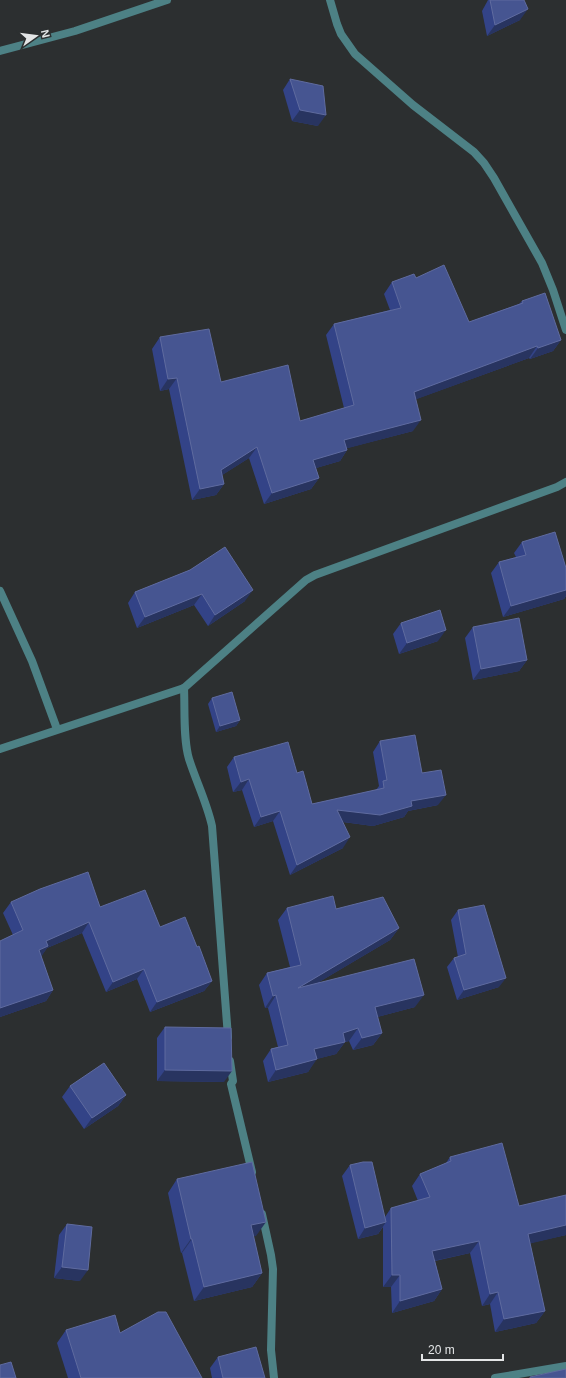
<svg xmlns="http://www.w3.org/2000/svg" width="566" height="1378" font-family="Arial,sans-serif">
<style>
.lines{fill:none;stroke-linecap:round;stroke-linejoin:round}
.street{stroke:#4d8185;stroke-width:8}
.wall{fill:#334387}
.shaded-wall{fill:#283460}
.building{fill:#465591;stroke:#5f6b9f}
</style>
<rect width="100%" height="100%" fill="#2c2f30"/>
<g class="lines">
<g class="street">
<polyline points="330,0 337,24 341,34 355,54 413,105 474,152 484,163 494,178 542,263 553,290 566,330"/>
<polyline points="0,51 75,31 167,0"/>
<polyline points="0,591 32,661 57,729"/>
<path d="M184,688C185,709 183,739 189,759C196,781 207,803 212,826L228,1037"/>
<polyline points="0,749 184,688 306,580 315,575 557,487 566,482"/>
<polyline points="230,1061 233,1081 231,1084 252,1172"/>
<polyline points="262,1214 271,1255 273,1269 271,1350 274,1378"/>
<polyline points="495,1378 566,1366"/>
</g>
</g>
<g class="wall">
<polygon points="488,0 524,0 520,20 487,36 482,11"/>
<polygon points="290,79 318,126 292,121 283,90"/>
<polygon points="416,278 469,322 519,304 522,301 561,340 553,351 530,359 529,358 416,399 413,431 347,448 347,450 340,461 316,468 319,478 311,489 264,504 249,458 222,475 224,484 216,495 192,500 169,389 160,391 152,349 160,337 221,382 300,421 344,408 326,335 334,324 390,310 384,294 392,282"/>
<polygon points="522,542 566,568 566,596 564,599 503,617 491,573 499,562 516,557 514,553"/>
<polygon points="190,570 245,601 208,626 194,605 137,628 128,603 135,592"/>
<polygon points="401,623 438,641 399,654 393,634"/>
<polygon points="473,627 527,660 519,671 473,680 465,638"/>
<polygon points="212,698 240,720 236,726 216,732 208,704"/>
<polygon points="380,741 422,773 438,805 408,811 404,817 373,826 343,822 343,848 290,875 273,821 254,827 242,790 233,792 227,767 234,757 297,773 312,804 376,790 379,786 373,752"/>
<polygon points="11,902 100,907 160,927 197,947 212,981 204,991 150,1012 137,979 106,992 82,933 47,948 41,956 53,990 46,1001 0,1017 0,941 13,935 3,913"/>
<polygon points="287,908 336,909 399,928 390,940 319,982 415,1007 377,1017 382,1033 373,1045 353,1050 349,1041 345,1042 336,1054 316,1059 308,1072 268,1082 263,1061 271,1049 278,1047 268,1008 265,1008 259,985 267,973 290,967 278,920"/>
<polygon points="458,910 499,987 457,1000 447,967 454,958 458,957 451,920"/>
<polygon points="165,1027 224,1082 157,1081 157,1038"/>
<polygon points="70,1086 126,1095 118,1106 84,1129 62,1097"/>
<polygon points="450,1157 519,1206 566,1235 530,1243 545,1311 536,1323 495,1332 490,1304 482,1306 470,1253 435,1261 442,1289 434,1301 392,1313 391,1287 383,1287 383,1227 378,1234 358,1239 342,1176 350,1165 385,1217 391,1208 418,1201 412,1186 420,1174 446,1163"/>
<polygon points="177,1179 256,1236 253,1236 262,1273 252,1287 194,1301 182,1253 181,1253 168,1193"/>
<polygon points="67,1224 80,1281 54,1278 59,1235"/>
<polygon points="66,1330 120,1333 202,1378 68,1378 57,1343"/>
<polygon points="218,1357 265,1378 212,1378 210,1368"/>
</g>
<g class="shaded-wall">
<polygon points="528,9 520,20 487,36 495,25"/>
<polygon points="300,110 326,115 318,126 292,121"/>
<polygon points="561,340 553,351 530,359 538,348"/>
<polygon points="537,346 529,358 406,403 414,392"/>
<polygon points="177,378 169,389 160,391 168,379"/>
<polygon points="421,420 413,431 337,451 344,440"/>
<polygon points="257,447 249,458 213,481 221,470"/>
<polygon points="347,450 340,461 306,471 313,460"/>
<polygon points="319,478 311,489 264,504 272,493"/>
<polygon points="224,484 216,495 192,500 200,489"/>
<polygon points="253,590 245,601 208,626 215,615"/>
<polygon points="566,590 566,596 564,599 503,617 511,606"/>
<polygon points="202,594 194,605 137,628 145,617"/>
<polygon points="446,630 438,641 399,654 407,643"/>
<polygon points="527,660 519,671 473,680 481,669"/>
<polygon points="240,720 236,726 216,732 220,726"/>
<polygon points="249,779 242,790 233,792 241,782"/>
<polygon points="446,795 438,805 408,811 404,817 373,826 329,820 337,810 411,801"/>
<polygon points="280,811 273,821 254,827 261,817"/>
<polygon points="350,837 343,848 290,875 297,865"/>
<polygon points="89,922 82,933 47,948 41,957 31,961 46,941"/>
<polygon points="399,928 390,940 289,1000 298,988"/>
<polygon points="144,969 137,979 106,992 113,982"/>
<polygon points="506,978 499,987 457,1000 464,990"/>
<polygon points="212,981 204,991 150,1012 157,1002"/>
<polygon points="53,990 46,1001 0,1017 0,1008"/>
<polygon points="276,995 268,1008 265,1008 273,996"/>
<polygon points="424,995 415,1007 366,1020 375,1007"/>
<polygon points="358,1028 349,1041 345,1042 336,1054 306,1062 314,1049 343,1033"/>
<polygon points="382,1033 373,1045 353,1050 362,1038"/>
<polygon points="317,1059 308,1072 268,1082 276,1070"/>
<polygon points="165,1070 232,1071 224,1082 157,1081"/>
<polygon points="126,1095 118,1106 84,1129 92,1118"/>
<polygon points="266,1222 256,1236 241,1239 251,1225"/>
<polygon points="386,1222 378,1234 358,1239 365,1228"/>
<polygon points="566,1225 566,1235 520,1246 528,1234"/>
<polygon points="191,1239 192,1239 182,1253 181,1253"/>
<polygon points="479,1241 470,1253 424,1263 432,1251"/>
<polygon points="62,1267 88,1270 80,1281 54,1278"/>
<polygon points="262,1273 252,1287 194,1301 204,1287"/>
<polygon points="392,1275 400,1275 391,1287 383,1287"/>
<polygon points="442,1289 434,1301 392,1313 400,1301"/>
<polygon points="498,1292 490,1304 482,1306 490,1294"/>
<polygon points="545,1311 536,1323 495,1332 504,1319"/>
</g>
<g class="building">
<polygon points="490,0 524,0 528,9 495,25"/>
<polygon points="290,79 323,86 326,115 300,110"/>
<polygon points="444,265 469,322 523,303 522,301 545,293 561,340 538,348 537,346 414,392 421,420 344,440 347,450 313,460 319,478 272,493 257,447 221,470 224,484 200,489 177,378 168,379 160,337 209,329 221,382 288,365 300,421 354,405 334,324 401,308 392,282 414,274 416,278"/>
<polygon points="555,532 566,568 566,590 511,606 499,562 526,555 522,542"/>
<polygon points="225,547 253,590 215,615 202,594 145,617 135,592 190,570"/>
<polygon points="440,610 446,630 407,643 401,623"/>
<polygon points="519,618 527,660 481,669 473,627"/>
<polygon points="232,692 240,720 220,726 212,698"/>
<polygon points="415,735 422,773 441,770 446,795 411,801 412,806 380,815 337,810 350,837 297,865 280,811 261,817 249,779 241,782 234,757 288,742 297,773 303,771 312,804 384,788 383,781 387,780 380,741"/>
<polygon points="88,872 100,907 145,890 160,927 185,917 197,947 199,946 212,981 157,1002 144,969 113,982 89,922 46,941 48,946 39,950 53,990 0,1008 0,941 23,930 11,902 40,889"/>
<polygon points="333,896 336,909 383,897 399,928 298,988 414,959 424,995 375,1007 382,1033 362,1038 358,1028 343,1033 345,1042 314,1049 317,1059 276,1070 271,1049 288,1045 276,995 273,996 267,973 301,965 287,908"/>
<polygon points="484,905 506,978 464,990 454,958 466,954 458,910"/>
<polygon points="165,1027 231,1028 232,1071 165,1070"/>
<polygon points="104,1063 126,1095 92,1118 70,1086"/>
<polygon points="502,1143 519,1206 566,1195 566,1225 528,1234 545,1311 504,1319 498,1292 490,1294 479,1241 432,1251 442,1289 400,1301 400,1275 392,1275 391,1208 430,1197 420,1174 451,1161 450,1157"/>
<polygon points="252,1162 266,1222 251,1225 262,1273 204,1287 192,1239 191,1239 177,1179"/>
<polygon points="363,1162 372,1162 386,1222 365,1228 350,1165"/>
<polygon points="67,1224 92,1227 88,1270 62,1267"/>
<polygon points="158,1312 166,1312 202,1378 81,1378 66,1330 115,1315 120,1333"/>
<polygon points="256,1347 265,1378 223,1378 218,1357"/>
<polygon points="11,1362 16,1378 0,1378 0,1365"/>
<polygon points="566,1369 566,1378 530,1378 530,1377"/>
</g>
<g transform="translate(36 36) rotate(76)" stroke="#2c2f30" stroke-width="3" paint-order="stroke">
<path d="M0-3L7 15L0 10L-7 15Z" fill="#e3e5e6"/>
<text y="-6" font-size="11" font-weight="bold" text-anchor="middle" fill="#e3e5e6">N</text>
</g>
<path d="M422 1354v6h81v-6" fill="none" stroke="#e3e5e6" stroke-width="2"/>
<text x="428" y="1354" font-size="12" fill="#e3e5e6" stroke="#2c2f30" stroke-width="3" paint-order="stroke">20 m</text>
</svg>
